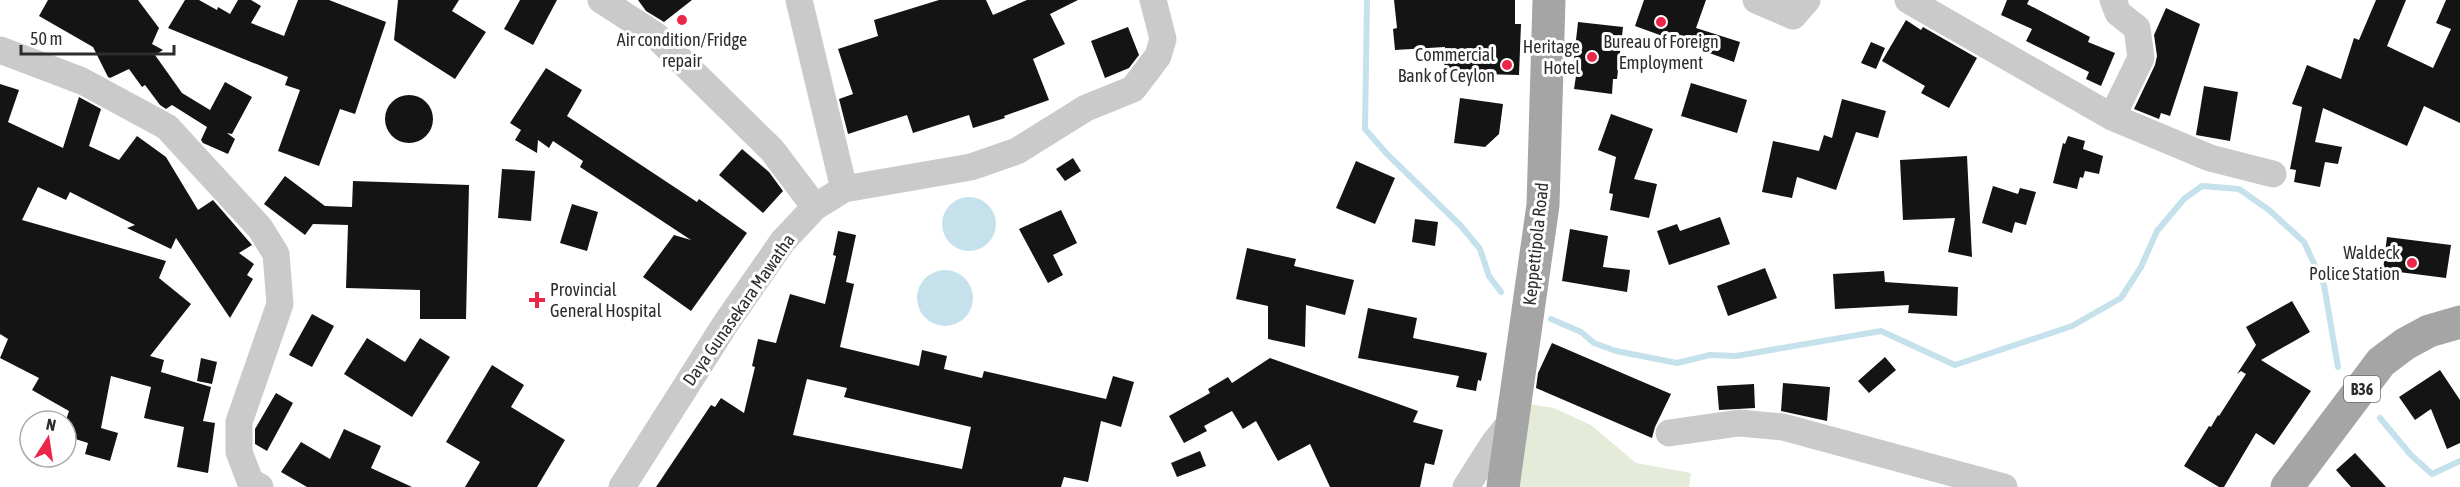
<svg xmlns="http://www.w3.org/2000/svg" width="2460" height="487" font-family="'Asap Condensed',sans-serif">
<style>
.green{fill:#e5ebd9}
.water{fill:#c4e1ec}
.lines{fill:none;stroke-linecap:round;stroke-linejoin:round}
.stream{stroke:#c4e1ec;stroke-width:6}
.building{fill:#141414;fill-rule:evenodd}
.minor{stroke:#cacaca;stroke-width:27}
.major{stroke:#a5a5a5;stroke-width:33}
.poi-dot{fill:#ec2649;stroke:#fff;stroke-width:2}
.labels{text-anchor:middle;stroke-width:6;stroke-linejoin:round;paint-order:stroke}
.shield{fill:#fff;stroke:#6c6c6c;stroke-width:1.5}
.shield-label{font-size:16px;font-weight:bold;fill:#2d2d2d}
.poi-label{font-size:18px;fill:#2d2d2d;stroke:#fff;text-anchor:end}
.street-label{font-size:18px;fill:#2d2d2d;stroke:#fff}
</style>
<rect width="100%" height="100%" fill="#fff"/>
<polygon class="green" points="1528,404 1554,408 1591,425 1636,463 1691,473 1689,487 1515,487"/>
<g class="water">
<circle cx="969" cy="224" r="27"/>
<circle cx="945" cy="298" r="28"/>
</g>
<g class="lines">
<g class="stream">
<polyline points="1367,0 1365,129 1387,154 1461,226 1480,249 1489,276 1501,292"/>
<polyline points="1551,319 1581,332 1594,343 1616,351 1677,363 1710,355 1736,356 1881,331 1955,365 2072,326 2121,298 2141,267 2157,231 2184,199 2202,186 2239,189 2269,210 2304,242 2324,285 2338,367"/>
<polyline points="2380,418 2411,455 2432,474 2460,461"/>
</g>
</g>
<g class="building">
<polygon points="48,0 138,0 159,28 152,44 163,50 155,55 182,93 210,110 225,82 252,97 232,134 227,133 235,139 228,154 203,143 201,140 207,127 172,105 166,109 160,105 145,85 142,87 129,69 110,78 108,77 93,47 39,16"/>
<polygon points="185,0 199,0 217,10 218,7 230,14 238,0 251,0 261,6 251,23 284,36 298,0 329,0 386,22 355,114 340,109 319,166 278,151 300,90 285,85 288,77 168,28"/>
<polygon points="398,0 459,0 452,11 486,32 455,79 394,40"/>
<polygon points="520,0 557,0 533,45 504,29"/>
<polygon points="638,0 692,0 664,22 646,11"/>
<polygon points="939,0 986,0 993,15 1027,0 1078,0 1050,14 1065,44 1033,59 1049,100 1004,116 1005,118 973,128 969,115 913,133 907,115 848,134 839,99 853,94 838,49 878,36 874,20"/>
<polygon points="1394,0 1515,0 1515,24 1521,24 1519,75 1444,73 1445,47 1395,50 1393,29 1397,28"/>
<polygon points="1644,0 1706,0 1696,28 1740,42 1734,62 1635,26"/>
<polygon points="2007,0 2029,0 2027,4 2090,37 2088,42 2115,53 2101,86 2086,79 2089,72 2026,41 2032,29 2001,15"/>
<polygon points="2376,0 2406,0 2387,46 2433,68 2451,29 2436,23 2446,0 2460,0 2460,123 2424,106 2407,146 2323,108 2315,142 2342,147 2338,164 2325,162 2320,187 2294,182 2296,170 2290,169 2302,107 2292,104 2307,65 2341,79 2354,38 2359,40"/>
<polygon points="2166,8 2200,24 2170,116 2161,113 2159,119 2134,109 2155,65 2157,56 2154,35"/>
<polygon points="1906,20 1921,30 1923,27 1977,58 1949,108 1921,93 1925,86 1882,61"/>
<polygon points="1578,22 1623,27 1617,79 1613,79 1612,94 1574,89 1576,76 1572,76"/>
<polygon points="1128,27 1139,55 1129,68 1105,78 1091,41"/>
<polygon points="1871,42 1885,48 1876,69 1861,63"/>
<polygon points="546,68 582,90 567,116 697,202 699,199 747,233 691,311 643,277 674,235 691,240 580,167 583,161 553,141 549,148 538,140 537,153 515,140 521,130 510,123"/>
<polygon points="1691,83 1747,100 1737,133 1681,116"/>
<polygon points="0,84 19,90 8,122 63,148 79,97 101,109 89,146 119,160 137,136 166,157 198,210 213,200 252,245 239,253 254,264 247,275 253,279 230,318 176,238 171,249 127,228 135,225 70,192 66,200 38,187 22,220 166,261 159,278 191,304 150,356 164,360 161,372 211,387 203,421 215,423 208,473 177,467 184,427 144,418 151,387 111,376 101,428 118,433 110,461 85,454 88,443 66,436 66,420 69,411 32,390 39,378 0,358 8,339 0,334"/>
<polygon points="2204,86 2238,92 2230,141 2196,135"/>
<circle cx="409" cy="119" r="24"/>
<polygon points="1460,98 1503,104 1499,134 1485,147 1454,143"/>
<polygon points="1842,99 1886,111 1878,138 1856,132 1836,190 1797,177 1792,198 1762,192 1773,141 1819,151 1824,135 1832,138"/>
<polygon points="1611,114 1653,129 1634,179 1657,184 1649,218 1610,210 1613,194 1609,193 1616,157 1598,150"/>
<polygon points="2068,136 2085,141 2083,149 2103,156 2099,174 2085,171 2083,178 2080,177 2077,189 2053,183 2063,143 2065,144"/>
<polygon points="742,149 769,172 783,191 763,213 719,175"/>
<polygon points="1967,156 1970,217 1972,257 1948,252 1955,218 1903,220 1900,160"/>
<polygon points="1073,158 1081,171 1065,181 1056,169"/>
<polygon points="1356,161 1395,178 1375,224 1336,208"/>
<polygon points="502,169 535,171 531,221 498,218"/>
<polygon points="285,176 325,206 352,207 353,181 469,185 466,319 420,319 420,290 346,288 348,225 313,224 305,235 264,204"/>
<polygon points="1993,186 2018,194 2020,188 2036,192 2026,225 2015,222 2012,233 1982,223"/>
<polygon points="572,204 598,212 587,251 560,243"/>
<polygon points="1061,210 1077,243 1053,255 1063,275 1048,283 1019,229"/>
<polygon points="1720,217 1730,244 1669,265 1657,231 1677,224 1680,231"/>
<polygon points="1415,219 1438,222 1435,246 1412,242"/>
<polygon points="1570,229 1608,236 1603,267 1630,270 1627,292 1562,281"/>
<path d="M838,231L856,235L846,282L854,284L840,347L919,366L922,350L947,356L944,369L982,378L984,371L1106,399L1113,376L1134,382L1121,427L1101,421L1088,482L1064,477L1061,487H656L711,405L715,407L721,398L744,413L755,367L752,366L758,339L776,343L790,294L825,304L836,256L833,255ZM807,379L847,388L844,397L971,427L962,469L793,435Z"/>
<polygon points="2387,237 2451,245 2446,278 2383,270"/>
<polygon points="1247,248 1296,259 1294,266 1354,280 1345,315 1306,305 1305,347 1268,339 1268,306 1236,299"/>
<polygon points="1765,268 1777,298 1728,316 1717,286"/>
<polygon points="1884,271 1885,282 1958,287 1957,316 1908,313 1909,305 1835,309 1833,274"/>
<polygon points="2292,301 2310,332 2261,360 2311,391 2274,445 2256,433 2224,487 2219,487 2184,466 2209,426 2211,427 2218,415 2219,416 2246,374 2241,371 2237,374 2256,345 2246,327"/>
<polygon points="1368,308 1417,318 1413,338 1487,353 1481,381 1478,380 1476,391 1456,387 1459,376 1358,358"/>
<polygon points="312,314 334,326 312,367 289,355"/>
<polygon points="367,338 405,362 420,338 450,357 412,417 344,374"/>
<polygon points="1552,343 1671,394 1655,427 1652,438 1536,388 1538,373"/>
<polygon points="1885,357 1896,370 1869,393 1858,381"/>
<polygon points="201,358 217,362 212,384 197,381"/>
<polygon points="1270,358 1418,411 1413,422 1443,430 1434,465 1425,463 1420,487 1330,487 1310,444 1278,461 1256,421 1243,429 1232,411 1204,426 1207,431 1184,443 1169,416 1210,393 1208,389 1228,377 1232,383"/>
<polygon points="492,365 524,385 511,407 565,440 537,487 465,487 480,462 446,442"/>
<polygon points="2440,370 2460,400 2460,443 2447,449 2431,409 2415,420 2399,397"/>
<polygon points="1783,383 1830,387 1827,421 1781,411"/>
<polygon points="1754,384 1755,408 1719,410 1717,386"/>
<polygon points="276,393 293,403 267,451 255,444 255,429"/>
<polygon points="344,429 381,446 371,468 412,487 307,487 281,472 301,442 330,459"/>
<polygon points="1200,451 1206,466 1177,477 1171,463"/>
<polygon points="2355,453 2386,487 2351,487 2336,470"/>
</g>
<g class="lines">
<g class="minor">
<polyline points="601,0 655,35 772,150 815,207"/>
<polyline points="799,0 844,189"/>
<polyline points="1756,0 1793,16 1807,0"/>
<polyline points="1908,0 2112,117 2210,158 2273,174"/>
<polyline points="0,50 82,81 167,127 260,228 276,254 280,304 239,422 239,452 250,481 260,487"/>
<polyline points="2112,117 2141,58 2137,28 2118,13 2113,0"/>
<polyline points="1669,433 1739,423 1783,427 2004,487"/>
<polyline points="622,487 726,323 783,241 815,207 844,189 971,167 1017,151 1086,108 1133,89 1158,56 1163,39 1153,0"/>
<polyline points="1466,487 1494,443 1514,418"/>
</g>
<g class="major">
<polyline points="1503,487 1543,205 1549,0"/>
<polyline points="2287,487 2381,362 2405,344 2429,331 2460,322"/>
</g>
</g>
<g class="poi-dot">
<circle cx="682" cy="20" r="6"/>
<circle cx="1661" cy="22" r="6"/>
<circle cx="1592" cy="57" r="6"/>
<circle cx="1507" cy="65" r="6"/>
<circle cx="2412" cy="263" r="6"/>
<path d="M534 291h6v6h6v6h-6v6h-6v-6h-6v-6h6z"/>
</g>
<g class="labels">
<rect class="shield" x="2344" y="376" width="36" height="26" rx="4.5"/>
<g class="shield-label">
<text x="2362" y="395">B36</text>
</g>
<g class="poi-label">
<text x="682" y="46" text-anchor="middle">Air condition/Fridge<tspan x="682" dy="21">repair</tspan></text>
<text x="1661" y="48" text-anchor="middle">Bureau of Foreign<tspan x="1661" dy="21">Employment</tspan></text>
<text x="1580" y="53">Heritage<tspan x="1580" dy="21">Hotel</tspan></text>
<text x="1495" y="61">Commercial<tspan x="1495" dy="21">Bank of Ceylon</tspan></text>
<text x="2400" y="259">Waldeck<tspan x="2400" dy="21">Police Station</tspan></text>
<text x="550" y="296" text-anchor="start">Provincial<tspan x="550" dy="21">General Hospital</tspan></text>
</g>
<g class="street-label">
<text transform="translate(1536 244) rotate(-84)" y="6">Keppettipola Road</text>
<text transform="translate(739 310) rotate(-55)" y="6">Daya Gunasekara Mawatha</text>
</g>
</g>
<g transform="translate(48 439) rotate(12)"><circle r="28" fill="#ffffff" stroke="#ababab" stroke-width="1.5"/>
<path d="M0-4.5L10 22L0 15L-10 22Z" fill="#ec2649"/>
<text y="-9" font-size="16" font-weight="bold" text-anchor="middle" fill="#2d2d2d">N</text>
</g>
<path d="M21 45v9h153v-9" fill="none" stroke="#2d2d2d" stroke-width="3"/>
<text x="30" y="45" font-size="18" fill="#2d2d2d" stroke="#ffffff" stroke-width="4.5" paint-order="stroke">50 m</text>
</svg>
